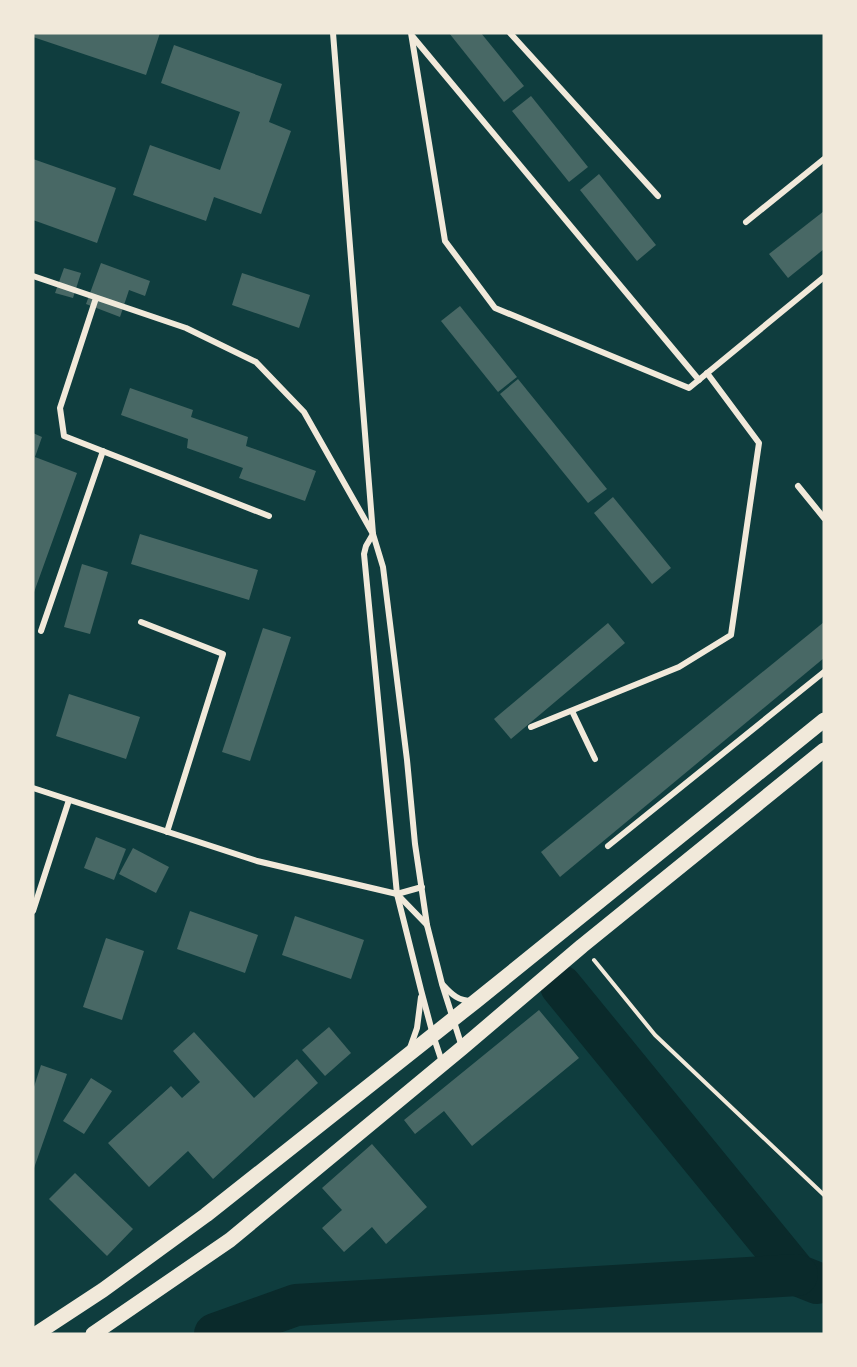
<svg xmlns="http://www.w3.org/2000/svg" width="857" height="1367" font-family="'Source Sans 3',sans-serif">
<style>
.lines{fill:none;stroke-linecap:round;stroke-linejoin:round}
.river{stroke:#0a2a2b;stroke-width:42}
.building{fill:#486865}
.path{stroke:#f1e9da;stroke-width:4}
.minor{stroke:#f1e9da;stroke-width:6}
.primary{stroke:#f1e9da;stroke-width:15}
</style>
<rect width="100%" height="100%" fill="#0f3d3e"/>
<g class="lines">
<g class="river">
<polyline points="561,986 797,1275 817,1283"/>
<polyline points="215,1334 296,1305 797,1275"/>
</g>
</g>
<g class="building">
<polygon points="33,33 160,33 146,75 33,37"/>
<polygon points="449,33 481,33 524,86 504,102"/>
<polygon points="174,45 282,84 269,122 291,131 261,214 214,197 206,221 133,195 150,145 220,170 240,112 161,83"/>
<polygon points="531,96 588,167 569,182 512,111"/>
<polygon points="33,159 116,188 97,243 33,220"/>
<polygon points="599,174 656,245 637,261 580,190"/>
<polygon points="824,211 824,249 788,278 769,254"/>
<polygon points="101,263 150,281 145,296 129,290 120,317 86,304"/>
<polygon points="64,268 81,273 73,298 55,293"/>
<polygon points="242,273 310,295 299,328 232,305"/>
<polygon points="460,306 517,377 498,392 441,321"/>
<polygon points="518,379 607,489 588,503 500,394"/>
<polygon points="130,388 193,410 191,417 248,437 246,446 316,471 305,501 239,478 243,468 187,448 188,439 121,415"/>
<polygon points="33,433 42,437 35,457 77,473 33,595"/>
<polygon points="613,497 671,568 652,584 594,513"/>
<polygon points="140,534 258,570 249,600 131,564"/>
<polygon points="82,564 108,572 90,634 64,627"/>
<polygon points="824,622 824,658 560,877 541,852"/>
<polygon points="608,623 625,643 511,739 494,719"/>
<polygon points="263,628 291,637 250,761 222,752"/>
<polygon points="69,694 140,717 126,759 56,736"/>
<polygon points="96,837 126,849 114,880 84,868"/>
<polygon points="133,848 169,867 156,893 119,874"/>
<polygon points="190,911 258,935 245,973 177,949"/>
<polygon points="295,916 364,940 351,979 282,955"/>
<polygon points="106,938 144,951 122,1020 83,1007"/>
<polygon points="539,1010 579,1058 472,1146 444,1111 415,1134 404,1120"/>
<polygon points="329,1027 351,1053 325,1076 302,1050"/>
<polygon points="194,1032 254,1098 297,1059 318,1083 213,1179 188,1151 149,1187 108,1143 171,1086 182,1098 200,1082 173,1051"/>
<polygon points="41,1065 67,1074 33,1171 33,1090"/>
<polygon points="91,1078 112,1091 84,1134 63,1121"/>
<polygon points="372,1144 427,1207 386,1244 372,1227 344,1252 322,1228 342,1210 322,1188"/>
<polygon points="75,1173 133,1229 107,1256 49,1199"/>
</g>
<g class="lines">
<polyline class="path" points="594,960 655,1035 824,1195"/>
<g class="minor">
<polyline points="333,33 373,534 366,546 364,554 397,894 421,990 433,1035 442,1062"/>
<polyline points="411,33 445,241 495,308 689,388 824,277"/>
<polyline points="510,33 658,196"/>
<polyline points="413,37 699,380"/>
<polyline points="746,222 824,159"/>
<polyline points="33,276 186,328 256,362 304,412 373,534 383,567 407,760 415,844 427,925"/>
<polyline points="96,298 60,408 64,436 269,516"/>
<polyline points="798,486 824,518"/>
<polyline points="141,622 223,654 167,832"/>
<polyline points="41,631 103,451"/>
<polyline points="572,711 595,759"/>
<polyline points="531,727 679,667 731,635 759,443 707,373"/>
<polyline points="33,788 257,861 397,894 422,887"/>
<polyline points="608,846 824,672"/>
<polyline points="397,894 427,925 442,984 462,1047"/>
<polyline points="33,911 69,800"/>
<path d="M443,985C452,995 459,1001 472,1001"/>
<polyline points="410,1048 417,1028 421,997"/>
</g>
<g class="primary">
<polyline points="36,1334 103,1290 206,1215 476,1001 824,720"/>
<polyline points="93,1334 230,1240 462,1048 582,946 824,750"/>
</g>
</g>
<rect width="857" height="1367" fill="none" stroke="#f1e9da" stroke-width="69"/>
</svg>
